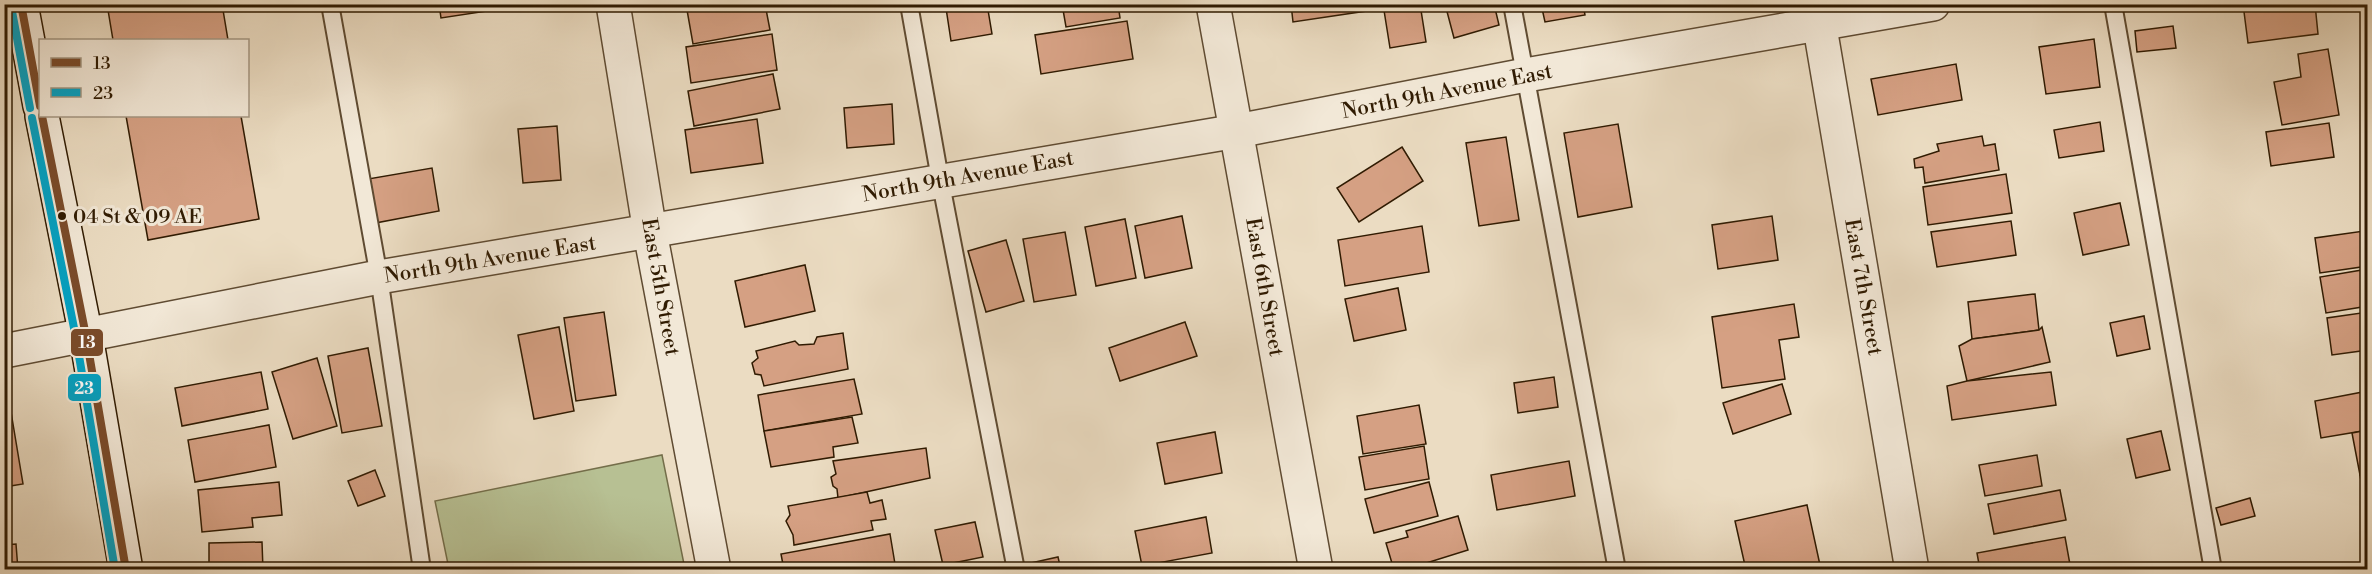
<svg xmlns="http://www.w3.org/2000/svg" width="2372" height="574" font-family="'Libre Bodoni',serif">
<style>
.green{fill:#b7c093;stroke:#746e4a;stroke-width:1.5}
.building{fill:#d5a083;stroke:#301b02;stroke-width:1.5}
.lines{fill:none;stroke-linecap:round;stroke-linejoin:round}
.service-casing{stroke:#5f4b32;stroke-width:20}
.minor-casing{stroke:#5f4b32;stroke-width:36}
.secondary-casing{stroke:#301b02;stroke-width:36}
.service{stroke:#f2e8d7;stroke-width:16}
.minor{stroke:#f2e8d7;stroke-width:33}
.secondary{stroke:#f2e8d7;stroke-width:33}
.bus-1-casing{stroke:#f2e8d7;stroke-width:12}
.bus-2-casing{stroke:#f2e8d7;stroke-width:12}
.bus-1{stroke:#7a4b2a;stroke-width:8}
.bus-2{stroke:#02a2c4;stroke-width:8}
.bus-dot{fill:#301b02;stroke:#f2e8d7;stroke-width:2}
.labels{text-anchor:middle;stroke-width:6;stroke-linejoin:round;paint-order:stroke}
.bus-label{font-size:20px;fill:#301b02;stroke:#f2e8d7;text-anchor:start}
.street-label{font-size:21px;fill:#301b02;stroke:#f2e8d7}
.line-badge{stroke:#f2e8d7;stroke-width:2}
.badge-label{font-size:16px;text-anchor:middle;font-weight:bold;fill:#fff}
</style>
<rect width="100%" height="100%" fill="#ebdcc2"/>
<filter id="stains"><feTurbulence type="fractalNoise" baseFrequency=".00333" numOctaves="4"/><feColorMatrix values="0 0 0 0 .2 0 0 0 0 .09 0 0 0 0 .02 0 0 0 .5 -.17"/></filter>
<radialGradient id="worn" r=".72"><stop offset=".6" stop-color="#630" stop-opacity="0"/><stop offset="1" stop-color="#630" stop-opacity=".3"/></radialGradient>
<polygon class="green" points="662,455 685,569 449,569 435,501"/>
<g class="building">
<polygon points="107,4 222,4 228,40 113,40"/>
<polygon points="439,4 520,4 520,6 441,18"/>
<polygon points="716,4 765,4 770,30 693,44 687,10"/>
<polygon points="966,4 987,4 992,34 951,41 946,8"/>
<polygon points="1062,4 1118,4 1120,18 1066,27"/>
<polygon points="1291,4 1372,4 1373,10 1293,22"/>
<polygon points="1383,4 1420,4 1426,42 1390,48"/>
<polygon points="1445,4 1494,4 1499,25 1454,38"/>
<polygon points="1541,4 1583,4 1585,15 1545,22"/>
<polygon points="2243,4 2315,4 2318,34 2248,43"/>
<polygon points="1127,21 1133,59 1041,74 1035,35"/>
<polygon points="2173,26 2176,48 2137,52 2135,31"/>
<polygon points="772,34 777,70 691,83 686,47"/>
<polygon points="2094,39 2100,87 2046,94 2039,47"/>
<polygon points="2328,49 2339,115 2282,125 2274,82 2301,77 2298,54"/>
<polygon points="1956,64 1962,100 1878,115 1871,79"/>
<polygon points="773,74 780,109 694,126 688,91"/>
<polygon points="892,104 894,144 847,148 844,108"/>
<polygon points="126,116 241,116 259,219 148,240"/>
<polygon points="757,119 763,163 691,173 685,130"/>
<polygon points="2100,122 2104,151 2059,158 2054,130"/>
<polygon points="2329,123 2334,157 2271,166 2266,132"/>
<polygon points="1618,124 1632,207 1578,217 1564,133"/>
<polygon points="557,126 561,180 523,183 518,129"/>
<polygon points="1982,136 1984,146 1995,144 1999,170 1925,183 1923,167 1915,168 1914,159 1939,151 1937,144"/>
<polygon points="1506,137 1519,220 1479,226 1466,143"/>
<polygon points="1402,147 1423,181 1359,222 1337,188"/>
<polygon points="432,168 439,211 370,224 362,180"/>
<polygon points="2006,174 2012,213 1928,225 1923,187"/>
<polygon points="2120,203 2129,245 2083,255 2074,213"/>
<polygon points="1182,216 1192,268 1145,278 1135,226"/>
<polygon points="1772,216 1778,260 1718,269 1712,225"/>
<polygon points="1125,219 1136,278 1096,286 1085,227"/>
<polygon points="2011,221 2016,255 1937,267 1931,232"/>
<polygon points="1422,226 1429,272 1345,286 1338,240"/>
<polygon points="2364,231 2368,266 2320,273 2315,238"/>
<polygon points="1065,232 1076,295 1034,302 1023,239"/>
<polygon points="1006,240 1024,301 986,312 968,251"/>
<polygon points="805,265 815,311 745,327 735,281"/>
<polygon points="2368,269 2368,306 2326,313 2320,277"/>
<polygon points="1398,288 1406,330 1354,341 1345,299"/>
<polygon points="2035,294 2039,330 1972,339 1968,302"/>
<polygon points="1794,304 1799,337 1779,340 1785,379 1722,388 1712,317"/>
<polygon points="604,312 616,395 576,401 564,318"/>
<polygon points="2368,312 2368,350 2332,355 2327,318"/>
<polygon points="2144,316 2150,349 2117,356 2110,323"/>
<polygon points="1185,322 1197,356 1120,381 1109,348"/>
<polygon points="559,327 574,411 534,419 518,335"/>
<polygon points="2042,327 2050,362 1967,381 1959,346 1972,339 2039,330"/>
<polygon points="843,333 848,369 764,386 761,375 755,374 752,363 758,358 756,351 795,341 799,345 814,344 817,337"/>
<polygon points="368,348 382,426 342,433 328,356"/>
<polygon points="317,358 337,426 293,439 272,372"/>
<polygon points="261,372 268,409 182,426 175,388"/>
<polygon points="2051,372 2056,405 1952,420 1947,386 1967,381"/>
<polygon points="1554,377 1558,407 1518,413 1514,383"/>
<polygon points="854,379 862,414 764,431 758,395"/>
<polygon points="1782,384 1791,414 1733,434 1723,403"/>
<polygon points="2368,391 2368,430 2321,438 2315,401"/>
<polygon points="1419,405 1426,444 1363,454 1357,416"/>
<polygon points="11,412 23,484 4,487 4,413"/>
<polygon points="852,417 858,443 833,447 834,457 771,467 764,431"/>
<polygon points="269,425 276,467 195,482 188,440"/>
<polygon points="2368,430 2368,473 2360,475 2352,433"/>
<polygon points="2161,431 2170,470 2136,478 2127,439"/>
<polygon points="1215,432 1222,473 1165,484 1157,443"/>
<polygon points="1424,446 1429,479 1365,490 1359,457"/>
<polygon points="926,448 930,478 838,498 837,489 833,486 831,477 836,474 833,461"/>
<polygon points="2037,455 2042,486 1985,496 1979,465"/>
<polygon points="1569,461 1575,496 1497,510 1491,475"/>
<polygon points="375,470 385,496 358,506 348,481"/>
<polygon points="2368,473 2368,515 2367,515 2360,475"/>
<polygon points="279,482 282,515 252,518 253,527 202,532 198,490"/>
<polygon points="1429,482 1438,516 1374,533 1365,499"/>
<polygon points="2060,490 2066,520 1994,534 1988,504"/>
<polygon points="867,492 870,503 882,500 886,519 871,521 873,530 794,545 793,535 786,521 790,515 788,506"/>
<polygon points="2250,498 2255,516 2221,525 2216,508"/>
<polygon points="1807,505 1820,565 1802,570 1746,570 1735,521"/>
<polygon points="1458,516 1468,550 1404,570 1394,570 1386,543 1408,537 1406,531"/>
<polygon points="1206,517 1212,553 1142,566 1135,531"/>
<polygon points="975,522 983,557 943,565 935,530"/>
<polygon points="890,534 896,570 784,570 781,554"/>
<polygon points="2065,537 2071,570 1980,570 1977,553"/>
<polygon points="262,542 263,570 209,570 209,543"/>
<polygon points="16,544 18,570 4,570 4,545"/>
<polygon points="1058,557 1061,570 1027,570 1026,564"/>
</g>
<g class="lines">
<defs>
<g id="service">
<polyline points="330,4 379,277 422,570"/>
<polyline points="909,4 940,179 1016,570"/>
<polyline points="1512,4 1617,570"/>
<polyline points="2113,4 2213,570"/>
</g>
<g id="minor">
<polyline points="613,4 650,232 714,570"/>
<polyline points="1213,4 1316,570"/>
<polyline points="1816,4 1912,570"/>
<polyline points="4,351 379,277 1237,131 1526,75 1933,4"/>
</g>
<g id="secondary">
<polyline points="21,4 40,106"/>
<polyline points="42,116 86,336 126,570"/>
</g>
</defs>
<use href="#service" class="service-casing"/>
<use href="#minor" class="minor-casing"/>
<use href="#secondary" class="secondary-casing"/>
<use href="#service" class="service"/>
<use href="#minor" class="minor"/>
<use href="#secondary" class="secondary"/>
<defs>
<g id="bus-1">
<polyline points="21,4 40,106"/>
<polyline points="42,116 86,336 126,570"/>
</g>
<g id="bus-2">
<polyline points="11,6 30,108"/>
<polyline points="32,118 76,338 115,570"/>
</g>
</defs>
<use href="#bus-1" class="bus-1-casing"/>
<use href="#bus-2" class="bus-2-casing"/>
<use href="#bus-1" class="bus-1"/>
<use href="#bus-2" class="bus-2"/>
</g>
<circle class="bus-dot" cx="62" cy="216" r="5"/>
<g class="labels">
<g class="bus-label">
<text x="73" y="223">04 St &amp; 09 AE</text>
</g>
<g class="street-label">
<text transform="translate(1447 91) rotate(-11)" y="7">North 9th Avenue East</text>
<text transform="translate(968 176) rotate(-10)" y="7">North 9th Avenue East</text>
<text transform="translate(490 259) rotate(-9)" y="7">North 9th Avenue East</text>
<text transform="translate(661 287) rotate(80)" y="7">East 5th Street</text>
<text transform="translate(1265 287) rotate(80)" y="7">East 6th Street</text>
<text transform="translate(1864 287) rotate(80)" y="7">East 7th Street</text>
</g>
</g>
<g class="line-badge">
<rect x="70" y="328" width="34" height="29" rx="6" fill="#7a4b2a"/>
<rect x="67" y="373" width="35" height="29" rx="6" fill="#02a2c4"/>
</g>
<g class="badge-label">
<text x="87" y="348">13</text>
<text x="84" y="394">23</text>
</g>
<rect width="2372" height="574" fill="none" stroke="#ebdcc2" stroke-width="24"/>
<rect x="6" y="6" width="2360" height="562" fill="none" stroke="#301b02" stroke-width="3"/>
<rect x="12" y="12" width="2348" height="550" fill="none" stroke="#301b02" stroke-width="1.5"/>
<rect x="39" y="39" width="210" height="78" fill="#f2e8d7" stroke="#a49682" stroke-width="1.5"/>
<rect x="51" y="58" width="30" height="9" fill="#7a4b2a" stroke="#a49682" stroke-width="1.5"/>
<text x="93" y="69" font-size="18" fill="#301b02">13</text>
<rect x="51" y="88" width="30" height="9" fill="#02a2c4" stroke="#a49682" stroke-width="1.5"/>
<text x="93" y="99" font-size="18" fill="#301b02">23</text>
<rect width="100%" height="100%" filter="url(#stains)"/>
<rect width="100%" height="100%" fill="url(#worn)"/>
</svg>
